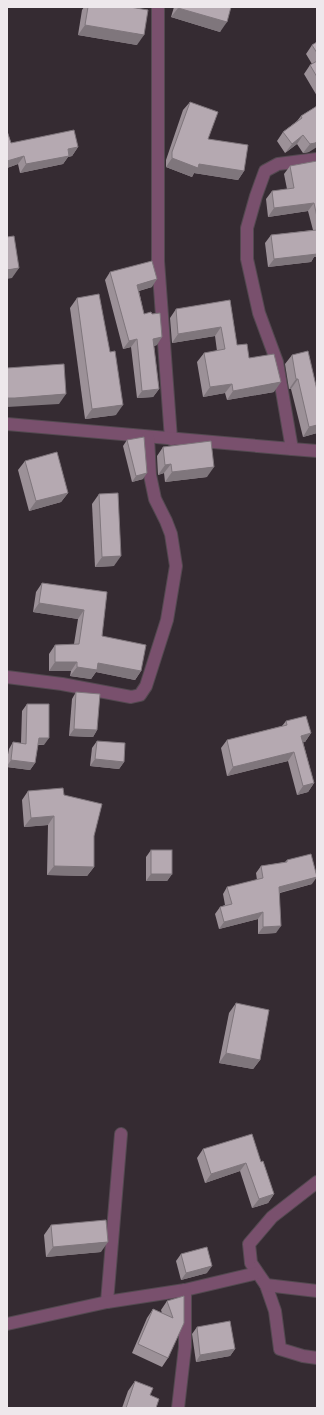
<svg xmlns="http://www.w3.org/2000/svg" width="324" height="1415" font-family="'DejaVu Sans',sans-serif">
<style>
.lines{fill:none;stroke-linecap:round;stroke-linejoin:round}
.minor-casing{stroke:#534950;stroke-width:14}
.minor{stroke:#79506d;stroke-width:12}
.wall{fill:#9c9198}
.shaded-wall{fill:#7f767c}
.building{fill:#b5a9b1;stroke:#7f767c}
</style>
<rect width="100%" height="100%" fill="#352b32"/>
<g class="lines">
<defs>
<g id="minor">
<polyline points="158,7 158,261 171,439"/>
<polyline points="7,424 292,449 277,362 259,313 247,259 247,228 256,196 265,171 278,164 317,159"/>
<polyline points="292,449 317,451"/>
<polyline points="7,677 62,684 131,697 140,695 146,686 167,620 176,566 171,534 166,521 155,499 150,475 148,437"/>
<polyline points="317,1182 272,1217 249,1244 251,1263 266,1285 275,1311 280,1349 303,1356 317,1358"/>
<polyline points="266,1285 317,1291"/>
<polyline points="107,1302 121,1134"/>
<polyline points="7,1324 107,1302 185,1290 257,1273"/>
<polyline points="178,1408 185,1347 185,1290"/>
</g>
</defs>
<use href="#minor" class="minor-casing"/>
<use href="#minor" class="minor"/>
</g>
<g class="wall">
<polygon points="84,7 130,7 137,45 78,35 82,10"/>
<polygon points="174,7 231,7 220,32 171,17"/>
<polygon points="317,42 317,96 304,74 310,65 312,64 306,54 312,45"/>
<polygon points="190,102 208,139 244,171 238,180 194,173 192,177 166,167 166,160 183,110"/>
<polygon points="317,106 309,152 303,153 297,144 285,153 277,141 283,132 297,121 301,116"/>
<polygon points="7,131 11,143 78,147 72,156 68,157 63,164 20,173 18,164 7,168"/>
<polygon points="317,161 317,257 314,257 311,262 268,267 265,243 271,235 313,230 308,211 268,217 266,199 272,191 287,189 284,174 290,166"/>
<polygon points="110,272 152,287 139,291 144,314 157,345 154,346 159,389 153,397 137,398 131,347 123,349 105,280"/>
<polygon points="77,298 110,352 116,415 85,419 70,308"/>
<polygon points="230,300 237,345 249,358 274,392 227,400 225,393 203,397 197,362 204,353 217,351 215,336 172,343 170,318 176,309"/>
<polygon points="292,355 317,433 303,437 291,389 289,389 285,364"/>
<polygon points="127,440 143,479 132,482 123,446"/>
<polygon points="163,447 207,477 165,482 164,473 158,475 157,456"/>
<polygon points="25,461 68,493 61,502 29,511 18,470"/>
<polygon points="99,494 114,566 95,567 92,504"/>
<polygon points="42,583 107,592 102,636 141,671 135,680 96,672 91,679 70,676 71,671 49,671 49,654 55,645 74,644 78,619 33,612 36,592"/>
<polygon points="76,692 97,730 93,737 69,736 72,699"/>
<polygon points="27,704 44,745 38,745 35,763 30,770 7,767 7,760 9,749 13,742 21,743 22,711"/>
<polygon points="286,721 311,733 305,742 303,742 314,783 308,792 297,795 288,761 227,776 221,748 227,740 282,726"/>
<polygon points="97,741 124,762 119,769 90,766 92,748"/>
<polygon points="28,791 64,795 94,836 94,867 87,876 47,875 48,825 24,827 22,800"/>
<polygon points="151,850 172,874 167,881 146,881 146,857"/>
<polygon points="287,860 312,884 280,893 276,933 258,934 258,919 219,929 215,914 220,907 225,905 223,894 227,887 257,880 256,873 261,866 285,862"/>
<polygon points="236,1003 260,1060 253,1069 219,1063 229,1013"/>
<polygon points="203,1149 261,1162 274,1194 268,1203 252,1208 240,1171 205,1183 197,1158"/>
<polygon points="51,1225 101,1252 46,1257 44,1235"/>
<polygon points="181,1254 207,1273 181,1280 176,1261"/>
<polygon points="184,1296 168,1358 162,1367 132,1353 147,1318 153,1309 162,1313 161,1310 167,1301"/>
<polygon points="197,1327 235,1349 230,1356 196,1362 192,1334"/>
<polygon points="135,1381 150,1395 156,1408 122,1408 128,1391"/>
</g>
<g class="shaded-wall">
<polygon points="178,8 227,22 220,32 171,17"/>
<polygon points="85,25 144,35 137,45 78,35"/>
<polygon points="303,135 297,144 285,153 292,144"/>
<polygon points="317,142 317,147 309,152 303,153 310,144"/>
<polygon points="78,147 72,156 68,157 63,164 20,173 26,164 68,149"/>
<polygon points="24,156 18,164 7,168 7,161"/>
<polygon points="172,158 244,171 238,180 194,173 192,177 166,167"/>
<polygon points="314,203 308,211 268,217 274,208"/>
<polygon points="317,250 317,257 314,257 311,262 268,267 274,259"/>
<polygon points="19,268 12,278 7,279 7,270"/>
<polygon points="157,279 152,287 131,293 137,285"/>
<polygon points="221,327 215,336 172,343 178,334"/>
<polygon points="162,337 157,345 148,347 153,339"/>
<polygon points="137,339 131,347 123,349 129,341"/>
<polygon points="296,379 298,379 291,389 289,389"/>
<polygon points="281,382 274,392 227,400 233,391"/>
<polygon points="232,384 225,393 203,397 210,387"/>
<polygon points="159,389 153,397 137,398 142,391"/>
<polygon points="66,394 59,404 7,407 7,398"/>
<polygon points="123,405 116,415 85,419 92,409"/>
<polygon points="317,425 317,433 303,437 309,427"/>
<polygon points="171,464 164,473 158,475 165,465"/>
<polygon points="214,467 207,477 165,482 172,472"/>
<polygon points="147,473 143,479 132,482 136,476"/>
<polygon points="68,493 61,502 29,511 36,501"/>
<polygon points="121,556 114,566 95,567 102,557"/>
<polygon points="39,603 84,610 78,619 33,612"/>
<polygon points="55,662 77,662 71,671 49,671"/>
<polygon points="98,663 141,671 135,680 96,672 91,679 70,676 77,667"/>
<polygon points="74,729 97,730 93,737 69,736"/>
<polygon points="311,733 305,742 295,744 301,736"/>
<polygon points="39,738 49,738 44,745 34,744"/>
<polygon points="294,752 288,761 227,776 233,767"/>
<polygon points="95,759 124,762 119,769 90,766"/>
<polygon points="11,760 35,763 30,770 7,767 7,766"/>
<polygon points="314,783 308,792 297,795 303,786"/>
<polygon points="54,816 48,825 24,827 31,818"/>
<polygon points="54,866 94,867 87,876 47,875"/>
<polygon points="151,874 172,874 167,881 146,881"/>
<polygon points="317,877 312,884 274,894 279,887"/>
<polygon points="263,912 258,919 219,929 224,922"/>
<polygon points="281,926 276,933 258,934 263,927"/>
<polygon points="226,1053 260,1060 253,1069 219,1063"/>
<polygon points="246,1163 240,1171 205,1183 211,1174"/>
<polygon points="274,1194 268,1203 252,1208 259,1199"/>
<polygon points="108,1242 101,1252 46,1257 53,1247"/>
<polygon points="212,1266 207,1273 181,1280 186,1273"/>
<polygon points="235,1349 230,1356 196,1362 200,1355"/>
</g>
<g class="building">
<polygon points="88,7 130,7 148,10 144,35 85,25"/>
<polygon points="178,7 231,7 227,22 178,8"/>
<polygon points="317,42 317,53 312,45"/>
<polygon points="317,61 317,77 310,65"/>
<polygon points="190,102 218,112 208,139 248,145 244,171 199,164 198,168 172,158 172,152"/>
<polygon points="317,106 317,142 315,143 310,144 303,135 292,144 283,132 302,118 301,116"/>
<polygon points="74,130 78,147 68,149 69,156 26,164 24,156 7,161 7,131 11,143"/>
<polygon points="317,161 317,217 314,203 274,208 272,191 294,188 290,166"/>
<polygon points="317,230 317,254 274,259 271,235"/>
<polygon points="14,236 19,268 7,270 7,237"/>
<polygon points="152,261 157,279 137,285 144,314 151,312 152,314 160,313 162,337 153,339 159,389 142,391 137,339 129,341 110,272"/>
<polygon points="99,294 110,352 115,351 123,405 92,409 77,298"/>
<polygon points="230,300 237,345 247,344 249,358 274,354 281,382 233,391 232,384 210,387 204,353 225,349 221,327 178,334 176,309"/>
<polygon points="308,351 317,390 317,425 309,427 298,379 296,379 292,355"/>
<polygon points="64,364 66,394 15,398 7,398 7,368"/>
<polygon points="144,437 147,473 136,476 127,440"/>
<polygon points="211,441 214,467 172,472 171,464 165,465 163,447"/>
<polygon points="57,452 68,493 36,501 25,461"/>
<polygon points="118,493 121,556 102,557 99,494"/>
<polygon points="42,583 107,592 102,636 146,645 141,671 98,663 97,670 77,667 77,662 55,662 55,645 79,644 84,610 39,603"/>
<polygon points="76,692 100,694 97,730 74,729"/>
<polygon points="27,704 49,704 49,738 39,738 35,763 11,760 13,742 26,744"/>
<polygon points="306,716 311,733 301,736 314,783 303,786 294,752 233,767 227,740 287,725 286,721"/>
<polygon points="97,741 125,743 124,762 95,759"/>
<polygon points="63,788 64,795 102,804 94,836 94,867 54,866 54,816 31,818 28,791"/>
<rect x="151" y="850" width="21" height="24"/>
<polygon points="311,854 317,877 279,887 281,926 263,927 263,912 224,922 220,907 232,904 227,887 263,878 261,866 287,862 287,860"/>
<polygon points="236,1003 269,1010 260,1060 226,1053"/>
<polygon points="252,1134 261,1162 263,1161 274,1194 259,1199 246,1163 211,1174 203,1149"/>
<polygon points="106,1220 108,1242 53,1247 51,1225"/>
<polygon points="207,1247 212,1266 186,1273 181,1254"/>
<polygon points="184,1296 184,1323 168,1358 138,1344 153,1309 173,1318 167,1301"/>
<polygon points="230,1321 235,1349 200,1355 197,1327"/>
<polygon points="135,1381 153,1388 150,1395 159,1399 156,1408 126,1408"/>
</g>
<rect width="324" height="1415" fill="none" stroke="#eee8ec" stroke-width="16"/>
</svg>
